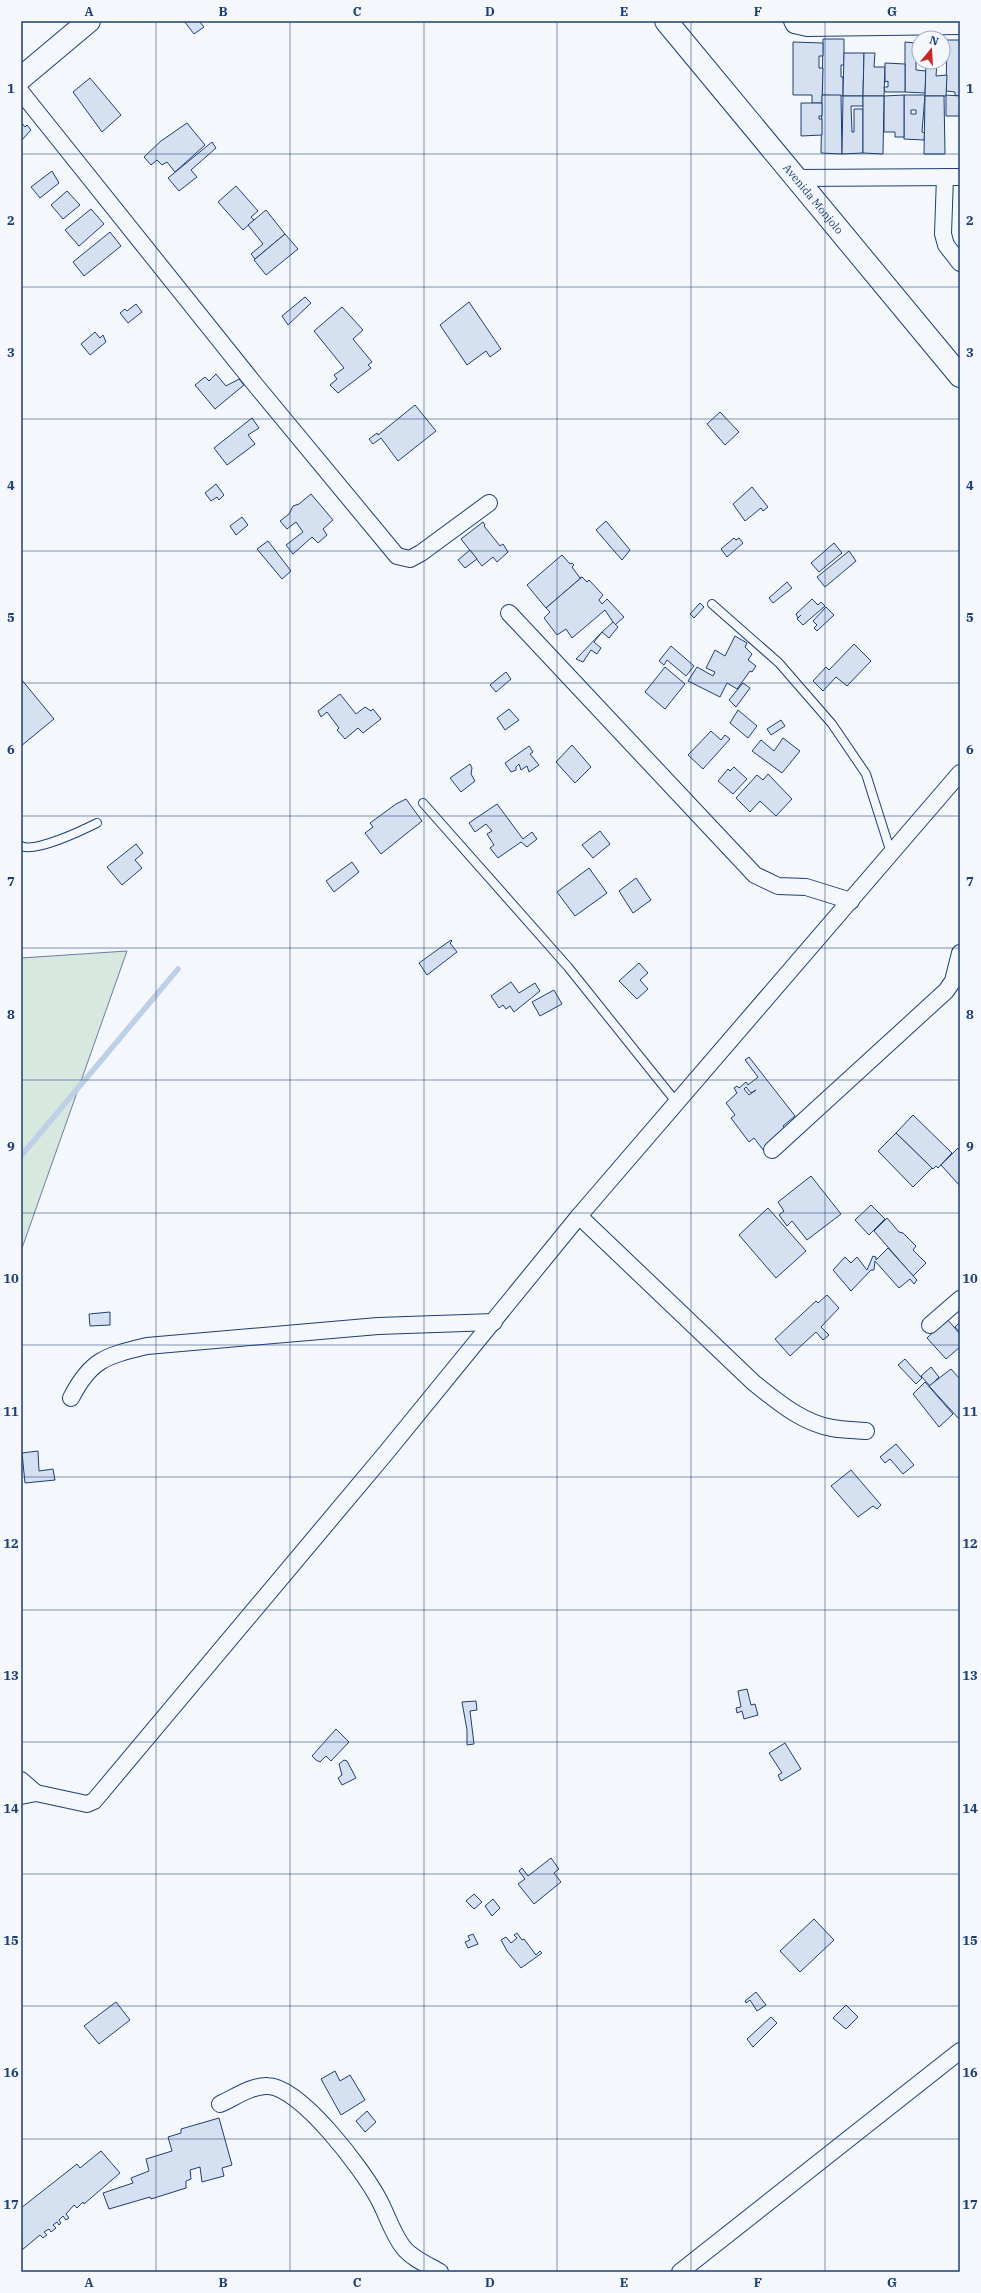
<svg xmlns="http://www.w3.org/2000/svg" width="981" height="2293" font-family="'IBM Plex Serif',serif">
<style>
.green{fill:#d7e8df;stroke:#687fa3}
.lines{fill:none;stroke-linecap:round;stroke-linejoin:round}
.stream{stroke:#bed0e5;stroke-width:5.5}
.building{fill:#d5e0f0;stroke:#1d3f73;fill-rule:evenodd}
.lane-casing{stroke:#1d3f73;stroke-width:10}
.street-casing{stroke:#1d3f73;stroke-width:18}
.secondary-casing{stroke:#1d3f73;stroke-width:24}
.lane{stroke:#f4f7fb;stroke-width:8}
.street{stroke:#f4f7fb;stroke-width:16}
.secondary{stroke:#f4f7fb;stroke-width:22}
.grid{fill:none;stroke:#1d3f73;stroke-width:1;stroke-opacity:0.55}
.labels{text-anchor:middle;stroke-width:3;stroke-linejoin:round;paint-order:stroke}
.street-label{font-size:11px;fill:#1d3f73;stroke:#f4f7fb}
.neatline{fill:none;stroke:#1d3f73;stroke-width:1.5}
.grid-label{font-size:13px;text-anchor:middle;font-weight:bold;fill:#1d3f73}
</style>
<rect width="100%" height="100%" fill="#f4f7fb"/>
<polygon class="green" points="127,951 21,1251 21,958"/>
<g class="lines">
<polyline class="stream" points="21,1156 178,969"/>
</g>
<g class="building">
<polygon points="184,21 199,21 204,27 194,34"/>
<polygon points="823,39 844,39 844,65 841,65 841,77 843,77 843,96 822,95"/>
<polygon points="947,40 960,40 960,96 955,95 955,92 946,91"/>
<polygon points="793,42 823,43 823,56 819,56 819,68 823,68 822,103 812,103 812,95 793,95"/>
<polygon points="905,42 916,43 916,70 926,71 925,93 905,92"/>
<polygon points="844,53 864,53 863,96 843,96"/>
<polygon points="864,53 875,53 874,67 885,67 884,96 863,96"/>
<polygon points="926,62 937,62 936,76 947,75 946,96 925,96"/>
<polygon points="885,63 905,64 905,92 885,92 884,87 888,87 888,81 885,82"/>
<polygon points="90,78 121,115 102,132 73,92"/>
<polygon points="822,95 841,95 842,154 821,153"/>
<path d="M904,95H925L922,132L925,133L924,140L904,139ZM911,110H916V114H911Z"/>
<polygon points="904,95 904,137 895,137 895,132 884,132 884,96"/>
<polygon points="946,95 960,96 960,119 959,116 946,116"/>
<polygon points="843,96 863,96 863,106 851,106 852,132 854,132 854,109 863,109 863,153 842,154"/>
<polygon points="863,96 884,96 883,154 863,153"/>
<polygon points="925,96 944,96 945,154 924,154"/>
<polygon points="801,103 822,103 822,116 819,116 819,119 822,119 822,135 801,136"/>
<polygon points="21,122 25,127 27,125 31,130 21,141"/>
<polygon points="187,123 205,145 175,172 167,162 162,165 157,160 151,165 144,157 161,141"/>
<polygon points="212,142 216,148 191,170 197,177 179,191 168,178"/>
<polygon points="52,171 59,183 40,198 31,187"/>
<polygon points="236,186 258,211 251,217 254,220 243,230 218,202"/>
<polygon points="67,191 80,205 63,219 51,205"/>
<polygon points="91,209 104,224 79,246 65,230"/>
<polygon points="266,210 285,234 255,259 251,254 263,244 248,225"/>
<polygon points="110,232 121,246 84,276 73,262"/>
<polygon points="285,234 298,249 266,275 254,260"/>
<polygon points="305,297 311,303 288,325 282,316"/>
<polygon points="469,302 501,349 490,357 486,351 467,365 440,325"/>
<polygon points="136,304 142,312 128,323 120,313 125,309 127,311"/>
<polygon points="342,307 363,330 353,339 372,362 368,365 371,368 338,393 330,385 337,379 334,375 344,368 314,331"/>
<polygon points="95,332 100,338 103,335 106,342 90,355 81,344"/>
<polygon points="216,374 226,386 239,379 244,385 215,409 195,385 205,377 209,381"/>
<polygon points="415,405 436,431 398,461 381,438 373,444 369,439 377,433 378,435"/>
<polygon points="720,412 739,432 725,445 707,424"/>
<polygon points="252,418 259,428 248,435 255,444 227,465 214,448"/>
<polygon points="216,484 224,495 219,500 217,497 211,501 205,493"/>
<polygon points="752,487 768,507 763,511 761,508 745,521 733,504"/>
<polygon points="311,494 333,520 323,529 327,535 318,543 312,537 293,554 286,545 303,532 296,522 287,529 280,521 289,514 293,506 299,504"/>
<polygon points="242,517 248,525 236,535 230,526"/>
<polygon points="606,521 630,550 622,560 596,530"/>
<polygon points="483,522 485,525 484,526 500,546 503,544 508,552 497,562 493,557 482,566 461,539"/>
<polygon points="734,538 736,540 739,538 743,543 727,557 721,549"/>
<polygon points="268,541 291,571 282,579 257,549"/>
<polygon points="834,543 842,553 819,572 811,563"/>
<polygon points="470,550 477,559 465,568 458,560"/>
<polygon points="849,551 856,561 825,587 817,577"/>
<polygon points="562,555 570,564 572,563 574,565 572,567 580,578 582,577 546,608 527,585"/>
<polygon points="582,577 587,582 589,580 603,595 599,600 602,604 607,599 624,617 615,625 605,610 572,638 566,629 557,635 544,618 550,612 546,608"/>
<polygon points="787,582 792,588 773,603 769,598"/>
<polygon points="812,599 818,605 821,602 825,606 803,625 797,619 801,615 798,618 796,614"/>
<polygon points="700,603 704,607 694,618 690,614"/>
<polygon points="826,607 834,615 817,631 814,628 817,625 813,621"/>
<polygon points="613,622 618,627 609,638 602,632"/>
<polygon points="602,632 594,642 601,648 597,654 591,650 583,662 576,659"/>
<polygon points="735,636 747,643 745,647 752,654 748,660 756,666 752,672 750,671 737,689 727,683 720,697 688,681 697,667 713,676 715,672 706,668 715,650 725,656"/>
<polygon points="854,644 871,661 847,686 836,677 823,691 813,681 826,667 829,670"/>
<polygon points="671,646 694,666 686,676 667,660 664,665 659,661"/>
<polygon points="665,667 685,684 665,709 645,692"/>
<polygon points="506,672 511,679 496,692 490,685"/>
<polygon points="21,679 54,719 21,746"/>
<polygon points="743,683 750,688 736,707 729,700"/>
<polygon points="340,694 356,714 365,707 371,711 373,709 381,719 363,733 358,728 345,739 337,730 339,728 327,712 321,717 318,711"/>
<polygon points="509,709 519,720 505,730 497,718"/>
<polygon points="738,710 757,726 748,738 730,723"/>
<polygon points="781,720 785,726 771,735 767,729"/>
<polygon points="711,731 721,740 725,735 730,739 703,769 688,755"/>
<polygon points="783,738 800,751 782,773 752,751 761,740 774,751"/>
<polygon points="572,745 591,767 575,783 556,762"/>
<polygon points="529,746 533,752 530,754 539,765 529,772 527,766 521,770 519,764 516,767 516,770 511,772 505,763"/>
<polygon points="470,764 472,768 471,774 475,781 461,792 450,778"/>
<polygon points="734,767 747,779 733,794 718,781 728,769 730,771"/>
<polygon points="768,774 792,799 776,816 760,801 750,812 736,798 757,775 763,780"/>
<polygon points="406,799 422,821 381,854 365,833 373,827 370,823 396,804"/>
<polygon points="497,804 523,839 532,832 537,839 527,847 521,842 498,858 490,848 494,845 487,834 492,831 486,824 475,832 469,823"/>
<polygon points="600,831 610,844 593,858 582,845"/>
<polygon points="136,844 143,853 135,860 142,868 122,885 107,867"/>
<polygon points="352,862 359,872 334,892 326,881"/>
<polygon points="589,868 607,893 575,916 557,892"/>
<polygon points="636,878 651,900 633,913 619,891"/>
<polygon points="451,940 452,941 450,943 457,952 427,975 419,963"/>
<polygon points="639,963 648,973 640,980 648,989 637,999 619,981"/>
<polygon points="511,982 519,993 535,983 540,991 514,1012 510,1006 506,1009 503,1005 499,1008 491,996"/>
<polygon points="554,990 562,1004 540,1016 532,1002"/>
<path d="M749,1057L795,1116L783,1126L788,1133L764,1151L754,1138L749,1142L731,1118L735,1115L726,1103L737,1093L734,1088L737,1086L739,1088L746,1082L748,1085L758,1077L745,1060ZM746,1087L751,1093L756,1090L749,1095L744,1089Z"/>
<polygon points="913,1115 952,1153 938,1168 936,1166 933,1169 896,1133"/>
<polygon points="896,1133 932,1168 913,1187 878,1151"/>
<polygon points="958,1148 960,1151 960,1186 941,1165"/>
<polygon points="811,1176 841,1214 807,1240 792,1221 787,1226 779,1215 784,1211 778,1202"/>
<polygon points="871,1205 885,1219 869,1235 855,1220"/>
<polygon points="768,1208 806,1251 776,1278 739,1235"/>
<polygon points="887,1218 899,1232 903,1233 916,1246 913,1250 926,1263 913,1276 874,1231"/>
<polygon points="888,1248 917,1280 914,1284 910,1279 899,1288 875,1261 874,1270 871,1270 851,1291 833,1270 845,1257 851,1263 857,1257 867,1270 873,1256 876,1257 876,1260"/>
<polygon points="827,1295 839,1308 821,1327 829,1335 823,1340 816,1332 790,1356 775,1339 816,1301 818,1303"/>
<polygon points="110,1312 110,1325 90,1326 89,1314"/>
<polygon points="947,1319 960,1334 960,1347 946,1359 927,1338"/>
<polygon points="960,1322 960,1333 955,1327"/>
<polygon points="905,1359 922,1378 916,1384 898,1365"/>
<polygon points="931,1367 939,1377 930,1386 921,1376"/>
<polygon points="951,1369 960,1379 960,1420 929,1386"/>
<polygon points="925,1382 953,1414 939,1427 913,1394"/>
<polygon points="896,1444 914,1465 903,1474 890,1459 885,1463 880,1457"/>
<polygon points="38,1451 39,1471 53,1469 55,1480 25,1483 22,1453"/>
<polygon points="851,1470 881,1505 877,1509 873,1506 858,1517 831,1486"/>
<polygon points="747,1689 751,1705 755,1704 758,1715 744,1719 742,1711 737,1713 736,1708 741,1707 738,1691"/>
<polygon points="476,1701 477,1710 470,1711 474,1744 467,1745 467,1730 462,1702"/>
<polygon points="336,1729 349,1742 331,1761 326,1756 320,1762 316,1760 312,1756"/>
<polygon points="785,1743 801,1769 781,1781 778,1775 782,1773 769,1753"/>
<polygon points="344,1760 347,1761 356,1778 342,1785 338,1778 342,1775 339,1764"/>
<polygon points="551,1858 559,1869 554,1873 561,1882 534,1904 518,1884 525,1879 519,1871 522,1868 528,1876"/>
<polygon points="474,1894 482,1902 474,1909 466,1901"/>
<polygon points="493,1899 500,1908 492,1916 485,1906"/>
<polygon points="814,1919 834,1940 800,1972 780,1951"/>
<polygon points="517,1933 522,1940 524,1939 536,1955 540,1951 542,1953 521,1968 507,1951 501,1940 506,1937 511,1943 517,1938 514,1935"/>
<polygon points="473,1934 478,1944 468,1948 465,1942 470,1940 468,1936"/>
<polygon points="756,1992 766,2005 757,2011 750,2000 746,2003 745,2001"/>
<polygon points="116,2002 130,2020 99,2044 84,2026"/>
<polygon points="846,2005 858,2017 846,2029 833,2018"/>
<polygon points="771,2017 777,2023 753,2047 747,2039"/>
<polygon points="335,2071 340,2081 350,2075 365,2100 341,2115 321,2079"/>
<polygon points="367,2111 376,2122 365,2132 356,2121"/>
<polygon points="219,2118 232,2165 222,2168 224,2176 202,2182 200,2167 190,2170 191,2179 186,2181 186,2188 151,2199 150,2197 109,2209 103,2193 133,2183 131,2178 149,2171 146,2159 172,2151 168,2137 181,2133 181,2129"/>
<polygon points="101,2151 120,2173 84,2204 83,2202 77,2208 74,2205 66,2214 69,2218 66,2220 63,2216 59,2220 61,2223 59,2225 57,2222 53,2225 56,2228 51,2232 49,2229 44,2232 47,2235 43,2238 40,2235 22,2250 21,2208 77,2164 80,2168"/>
</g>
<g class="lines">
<defs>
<g id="lane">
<polyline points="712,604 779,663 832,724 866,774 891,853"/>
<polyline points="423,803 568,967 677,1103"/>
<path d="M21,846C35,853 83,830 97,823"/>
</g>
<g id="street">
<polyline points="792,21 794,25 807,28 960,26"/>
<polyline points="21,92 253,382 397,556 410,559 421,553 489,503"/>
<polyline points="945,177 943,234 946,245 960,263"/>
<polyline points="795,178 960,177"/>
<polyline points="509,613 755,875 778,886 806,887 851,901"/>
<polyline points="772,1150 946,991 953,981 960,953"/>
<path d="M579,1216L754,1383C777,1401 802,1423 832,1428C843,1430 855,1430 866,1431"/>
<polyline points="930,1325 960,1299"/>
<path d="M71,1398C91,1359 106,1356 147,1346L378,1326L494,1322"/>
<polyline points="21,1780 36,1793"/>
<polyline points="21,1796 36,1793 87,1804 94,1801 385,1454 579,1216 960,773"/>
<path d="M220,2104C234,2098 252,2085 268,2086C301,2087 363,2170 378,2198C387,2214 392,2233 403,2247C411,2258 428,2265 440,2272"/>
<polyline points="680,2272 960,2051"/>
</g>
<g id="secondary">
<path id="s1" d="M666,21L960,376"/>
<polyline points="21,78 89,21"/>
</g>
</defs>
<use href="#lane" class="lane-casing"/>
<use href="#street" class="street-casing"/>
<use href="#secondary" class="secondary-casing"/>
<use href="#lane" class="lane"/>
<use href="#street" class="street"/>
<use href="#secondary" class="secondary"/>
</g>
<path class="grid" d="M156,21V2272M290,21V2272M424,21V2272M557,21V2272M691,21V2272M825,21V2272M21,154H960M21,287H960M21,419H960M21,551H960M21,683H960M21,816H960M21,948H960M21,1080H960M21,1213H960M21,1345H960M21,1477H960M21,1610H960M21,1742H960M21,1874H960M21,2006H960M21,2139H960"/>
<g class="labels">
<g class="street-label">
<text dy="4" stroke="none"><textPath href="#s1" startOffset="231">Avenida Monjolo</textPath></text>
</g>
</g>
<rect width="981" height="2293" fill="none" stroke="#f4f7fb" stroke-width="44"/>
<g transform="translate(931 50) rotate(18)"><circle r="19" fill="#f4f7fb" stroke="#9eadc5"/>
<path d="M0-3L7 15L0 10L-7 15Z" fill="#c62828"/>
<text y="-6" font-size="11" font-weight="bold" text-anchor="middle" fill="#1d3f73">N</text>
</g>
<rect x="22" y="22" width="937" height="2249" class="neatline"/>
<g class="grid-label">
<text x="89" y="16">A</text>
<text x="223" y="16">B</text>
<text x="357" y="16">C</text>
<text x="490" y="16">D</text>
<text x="624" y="16">E</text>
<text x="758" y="16">F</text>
<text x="892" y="16">G</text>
<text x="11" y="93">1</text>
<text x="970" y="93">1</text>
<text x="11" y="225">2</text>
<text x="970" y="225">2</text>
<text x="11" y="357">3</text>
<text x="970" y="357">3</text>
<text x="11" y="490">4</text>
<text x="970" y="490">4</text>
<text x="11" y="622">5</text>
<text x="970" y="622">5</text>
<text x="11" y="754">6</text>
<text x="970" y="754">6</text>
<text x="11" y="886">7</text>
<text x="970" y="886">7</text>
<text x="11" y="1019">8</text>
<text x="970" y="1019">8</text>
<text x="11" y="1151">9</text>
<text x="970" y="1151">9</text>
<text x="11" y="1283">10</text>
<text x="970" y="1283">10</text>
<text x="11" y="1416">11</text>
<text x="970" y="1416">11</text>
<text x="11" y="1548">12</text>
<text x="970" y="1548">12</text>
<text x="11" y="1680">13</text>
<text x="970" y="1680">13</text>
<text x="11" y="1813">14</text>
<text x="970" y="1813">14</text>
<text x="11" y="1945">15</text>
<text x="970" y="1945">15</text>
<text x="11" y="2077">16</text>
<text x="970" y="2077">16</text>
<text x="11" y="2209">17</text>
<text x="970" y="2209">17</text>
<text x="89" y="2287">A</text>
<text x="223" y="2287">B</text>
<text x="357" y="2287">C</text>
<text x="490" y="2287">D</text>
<text x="624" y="2287">E</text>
<text x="758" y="2287">F</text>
<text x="892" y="2287">G</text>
</g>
</svg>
